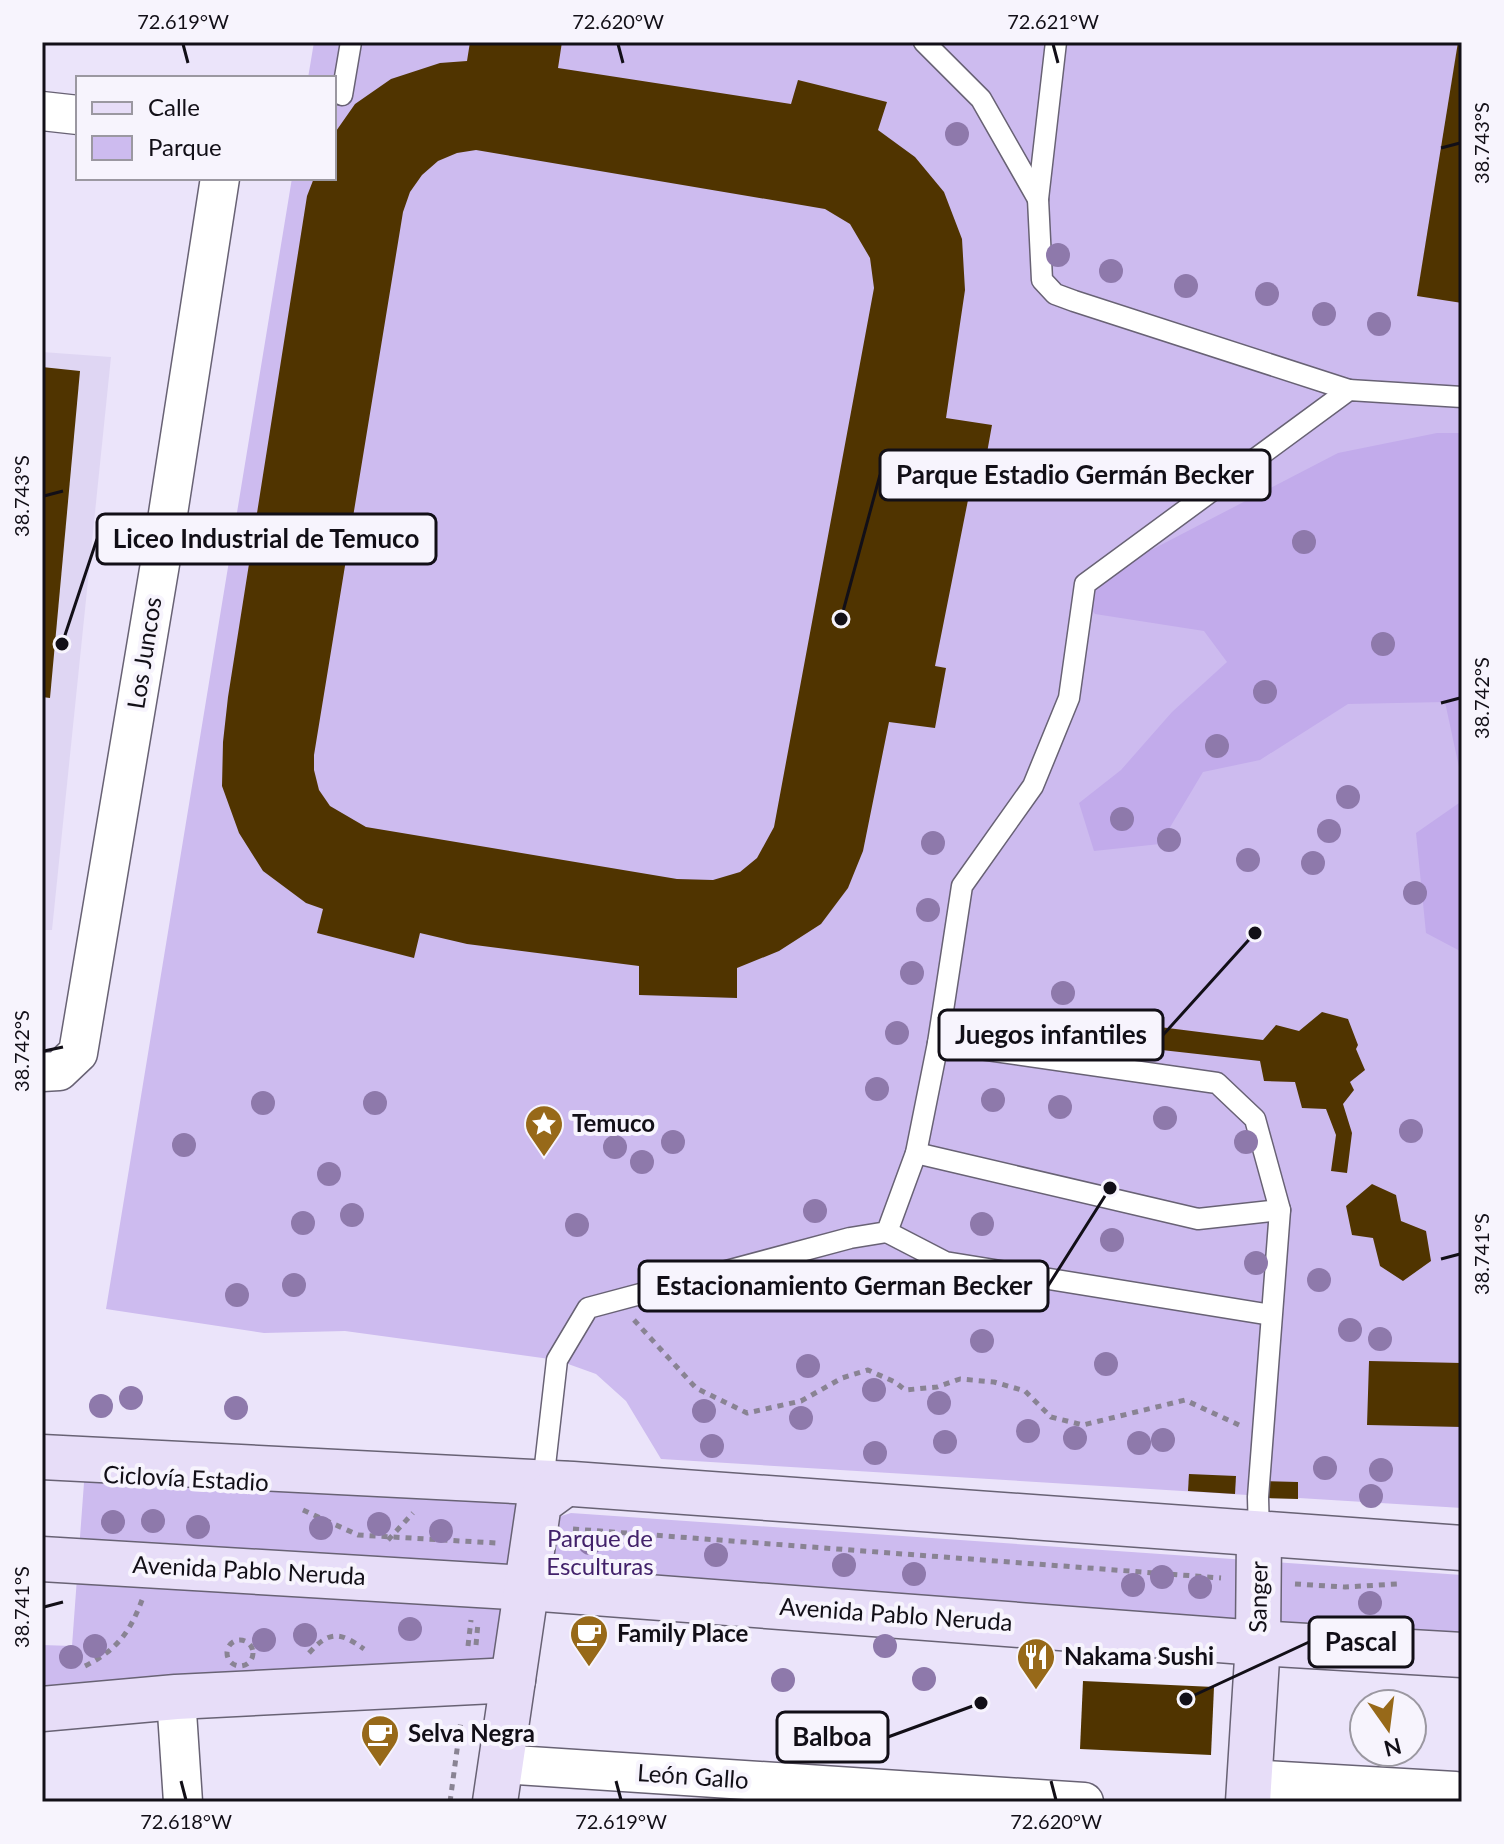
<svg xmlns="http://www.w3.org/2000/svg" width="1504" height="1844" font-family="Lato,sans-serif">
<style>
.built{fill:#dfd6f3}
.green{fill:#cdbbef}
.forest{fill:#c2abeb}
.building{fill:#503400;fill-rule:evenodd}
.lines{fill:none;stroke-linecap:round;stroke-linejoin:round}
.lane-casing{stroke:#686274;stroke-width:23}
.street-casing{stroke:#686274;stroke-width:41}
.secondary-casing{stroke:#686274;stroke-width:47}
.path{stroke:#898393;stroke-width:5;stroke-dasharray:6 6;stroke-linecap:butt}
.lane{stroke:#fff;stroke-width:20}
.street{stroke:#fff;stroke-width:38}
.secondary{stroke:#e7ddf8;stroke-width:44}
.tree{fill:#8e79ab}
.ticks{fill:none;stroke:#120f17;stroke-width:3}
.labels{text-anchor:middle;stroke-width:8;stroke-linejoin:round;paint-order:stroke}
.street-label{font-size:24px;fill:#120f17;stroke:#f7f4fd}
.poi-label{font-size:24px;font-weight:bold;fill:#120f17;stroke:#f7f4fd;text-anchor:start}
.park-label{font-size:24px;fill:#42216a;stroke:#f7f4fd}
.leader{fill:none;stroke:#120f17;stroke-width:3}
.callout-dot{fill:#120f17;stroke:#f7f4fd;stroke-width:3}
.callout{fill:#f7f4fd;stroke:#120f17;stroke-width:3}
.callout-label{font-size:26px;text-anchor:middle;font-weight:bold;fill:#120f17}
.neatline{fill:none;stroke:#120f17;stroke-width:3}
.ticks-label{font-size:20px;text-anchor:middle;fill:#120f17}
</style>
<rect width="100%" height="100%" fill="#ebe4fa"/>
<polygon class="built" points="42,352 111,357 52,930 42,930"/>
<g class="green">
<polygon points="314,42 1462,42 1462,1508 661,1459 626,1401 596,1374 557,1360 345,1331 264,1333 106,1309 292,178 334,178 334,78 308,78"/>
<polygon points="85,1469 534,1489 501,1672 42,1701 42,1645 72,1646"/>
<polygon points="571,1513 1462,1575 1462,1642 553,1586 545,1521"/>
</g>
<g class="forest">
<polygon points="1437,433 1462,433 1462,781 1445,702 1348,704 1260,760 1203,772 1160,844 1094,851 1079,803 1121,770 1172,712 1227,662 1204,631 1095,614 1076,589 1338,453"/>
<polygon points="1462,801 1462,952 1426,933 1416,833"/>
</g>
<g class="building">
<path d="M470,42H562L558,68L791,104L798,80L887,102L878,130L915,157L944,192L962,239L965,290L946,418L992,425L981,486L971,485L935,666L946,668L935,728L889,722L863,851L848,888L821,924L779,951L737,968V998L639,995V966L467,944L420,933L414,958L317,933L323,909L306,903L263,871L239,833L222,786L223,742L228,697L307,196L314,178H334V134L355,104L391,79L440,63L467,61ZM476,150L825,209L850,224L870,258L874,288L774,827L757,858L740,872L713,880L677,879L366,827L330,806L319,790L314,770V755L403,212L410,192L422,175L438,161L457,153Z"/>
<polygon points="1458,42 1462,42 1462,303 1417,296"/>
<polygon points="42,367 80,371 50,698 42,697"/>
<polygon points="1322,1012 1348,1019 1358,1045 1356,1049 1365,1070 1350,1082 1354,1090 1343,1104 1352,1133 1347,1173 1331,1171 1336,1135 1326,1109 1302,1108 1295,1082 1264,1081 1260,1061 1117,1045 1120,1022 1263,1040 1276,1025 1299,1031"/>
<polygon points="1372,1184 1396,1195 1401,1221 1426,1231 1431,1261 1403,1281 1380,1266 1373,1238 1352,1235 1346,1206"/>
<polygon points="1369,1361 1462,1363 1462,1427 1367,1425"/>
<polygon points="1189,1474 1236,1476 1235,1494 1188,1491"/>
<polygon points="1266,1481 1298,1482 1298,1499 1266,1498"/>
<polygon points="1083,1681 1214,1687 1211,1755 1080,1749"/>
</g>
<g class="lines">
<defs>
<g id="lane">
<polyline points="924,42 981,99 1038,199"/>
<polyline points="1056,42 1038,199 1042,280 1055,294 1074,301 1349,390"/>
<polyline points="342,95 351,42"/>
<polyline points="938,1043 1217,1083 1255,1119 1280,1210 1258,1497 1259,1535"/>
<polyline points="916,1153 1198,1219 1280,1210"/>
<polyline points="887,1232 945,1262 1271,1315"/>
<polyline points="543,1483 557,1360 588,1308 850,1238 887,1232 916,1153 938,1043 962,886 1033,786 1069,698 1085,584 1349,390 1462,397"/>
</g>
<g id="street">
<polyline points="42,111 78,115"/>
<polyline points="42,1072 59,1071 78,1053 163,546 220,178"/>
<polyline points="176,1697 183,1802"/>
<polyline points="500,1764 1084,1802"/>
<polyline points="1250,1779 1455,1791"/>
</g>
<g id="secondary">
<polyline points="42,1457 573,1484 1462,1548"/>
<polyline points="42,1559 528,1588 1258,1643 1462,1655"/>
<polyline points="42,1709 176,1697 513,1680"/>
<polyline points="495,1802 539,1503 565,1484"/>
<polyline points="1248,1802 1258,1643 1259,1535"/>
</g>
</defs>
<use href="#lane" class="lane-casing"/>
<use href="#street" class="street-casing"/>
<use href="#secondary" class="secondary-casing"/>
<g class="path">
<polyline points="634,1320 696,1388 747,1413 801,1401 842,1378 868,1370 895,1382 905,1390 937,1387 960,1379 994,1382 1025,1391 1051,1417 1083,1425 1185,1400 1239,1425"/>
<polyline points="303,1510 358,1535 496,1543"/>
<polyline points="573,1529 1221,1578"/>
<polyline points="388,1540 413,1513"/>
<polyline points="1295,1584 1345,1587 1397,1584"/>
<circle cx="240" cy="1653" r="13"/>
<polyline points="476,1645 478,1623"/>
<polyline points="468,1646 471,1620"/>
<path d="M309,1653C330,1630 340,1632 364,1649"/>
<path d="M85,1666C117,1650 130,1632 142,1600"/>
<polyline points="450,1802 461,1720"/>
</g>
<use href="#lane" class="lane"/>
<use href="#street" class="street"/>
<use href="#secondary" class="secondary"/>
</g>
<g class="tree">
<circle cx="957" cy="134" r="12"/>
<circle cx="1058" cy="255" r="12"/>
<circle cx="1111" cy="271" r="12"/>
<circle cx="1186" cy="286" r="12"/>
<circle cx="1267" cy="294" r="12"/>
<circle cx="1324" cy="314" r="12"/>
<circle cx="1379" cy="324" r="12"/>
<circle cx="1304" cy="542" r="12"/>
<circle cx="1383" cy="644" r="12"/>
<circle cx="1265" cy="692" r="12"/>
<circle cx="1217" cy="746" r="12"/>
<circle cx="1348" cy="797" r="12"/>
<circle cx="1122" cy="819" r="12"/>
<circle cx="1329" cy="831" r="12"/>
<circle cx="1169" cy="840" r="12"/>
<circle cx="933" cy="843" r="12"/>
<circle cx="1248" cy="860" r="12"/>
<circle cx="1313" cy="863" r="12"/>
<circle cx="1415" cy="893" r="12"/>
<circle cx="928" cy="910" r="12"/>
<circle cx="912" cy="973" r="12"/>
<circle cx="1063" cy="993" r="12"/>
<circle cx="897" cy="1033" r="12"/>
<circle cx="877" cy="1089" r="12"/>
<circle cx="993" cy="1100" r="12"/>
<circle cx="263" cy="1103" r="12"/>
<circle cx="375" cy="1103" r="12"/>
<circle cx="1060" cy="1107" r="12"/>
<circle cx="1165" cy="1118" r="12"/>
<circle cx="1411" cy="1131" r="12"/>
<circle cx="673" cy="1142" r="12"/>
<circle cx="1246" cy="1142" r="12"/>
<circle cx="184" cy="1145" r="12"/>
<circle cx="615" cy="1147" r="12"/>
<circle cx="642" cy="1162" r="12"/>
<circle cx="329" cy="1174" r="12"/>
<circle cx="815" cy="1211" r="12"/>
<circle cx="352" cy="1215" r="12"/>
<circle cx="303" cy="1223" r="12"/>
<circle cx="982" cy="1224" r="12"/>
<circle cx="577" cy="1225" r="12"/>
<circle cx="1112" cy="1240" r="12"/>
<circle cx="1256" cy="1263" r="12"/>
<circle cx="1319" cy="1280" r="12"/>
<circle cx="294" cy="1285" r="12"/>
<circle cx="237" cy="1295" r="12"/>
<circle cx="1350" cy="1330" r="12"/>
<circle cx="1380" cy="1339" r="12"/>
<circle cx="982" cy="1341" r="12"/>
<circle cx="1106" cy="1364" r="12"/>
<circle cx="808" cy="1366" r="12"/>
<circle cx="874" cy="1390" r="12"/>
<circle cx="131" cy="1398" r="12"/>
<circle cx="939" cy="1403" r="12"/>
<circle cx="101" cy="1406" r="12"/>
<circle cx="236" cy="1408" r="12"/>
<circle cx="704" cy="1411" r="12"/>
<circle cx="801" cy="1418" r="12"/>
<circle cx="1028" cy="1431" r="12"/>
<circle cx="1075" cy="1438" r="12"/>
<circle cx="1163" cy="1440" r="12"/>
<circle cx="945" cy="1442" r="12"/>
<circle cx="1139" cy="1443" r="12"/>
<circle cx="712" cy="1446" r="12"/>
<circle cx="875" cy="1453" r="12"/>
<circle cx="1325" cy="1468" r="12"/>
<circle cx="1381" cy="1470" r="12"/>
<circle cx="1371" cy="1496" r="12"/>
<circle cx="153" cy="1521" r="12"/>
<circle cx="113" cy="1522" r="12"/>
<circle cx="379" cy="1524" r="12"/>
<circle cx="198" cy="1527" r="12"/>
<circle cx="321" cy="1528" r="12"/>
<circle cx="441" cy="1531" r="12"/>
<circle cx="590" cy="1543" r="12"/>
<circle cx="716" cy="1555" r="12"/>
<circle cx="844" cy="1565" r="12"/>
<circle cx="914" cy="1574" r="12"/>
<circle cx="1162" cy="1577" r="12"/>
<circle cx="1133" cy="1585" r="12"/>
<circle cx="1200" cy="1587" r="12"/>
<circle cx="1370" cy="1603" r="12"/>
<circle cx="410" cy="1629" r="12"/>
<circle cx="305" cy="1635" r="12"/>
<circle cx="264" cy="1640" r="12"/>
<circle cx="95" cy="1646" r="12"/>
<circle cx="885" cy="1646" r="12"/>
<circle cx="71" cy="1657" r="12"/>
<circle cx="924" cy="1679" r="12"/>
<circle cx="783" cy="1680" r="12"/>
</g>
<path class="ticks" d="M183,44L188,63M618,44L623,63M1053,44L1058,63M1441,148L1460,143M44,496L63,491M1441,703L1460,698M44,1051L63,1047M1441,1259L1460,1254M44,1607L63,1602M181,1781L186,1800M616,1781L621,1800M1051,1781L1056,1800"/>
<defs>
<symbol id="sight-pin" viewBox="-11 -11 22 30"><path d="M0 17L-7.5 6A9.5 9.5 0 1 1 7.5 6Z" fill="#976919" stroke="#f7f4fd"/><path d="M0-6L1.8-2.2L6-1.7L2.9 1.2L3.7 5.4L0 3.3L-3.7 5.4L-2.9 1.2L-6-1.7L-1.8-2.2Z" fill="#fff"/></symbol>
<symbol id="cafe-pin" viewBox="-11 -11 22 30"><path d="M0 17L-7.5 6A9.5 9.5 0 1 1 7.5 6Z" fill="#976919" stroke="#f7f4fd"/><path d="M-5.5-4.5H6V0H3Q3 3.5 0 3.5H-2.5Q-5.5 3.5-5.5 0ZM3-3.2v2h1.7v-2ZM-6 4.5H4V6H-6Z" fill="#fff"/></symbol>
<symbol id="restaurant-pin" viewBox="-11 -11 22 30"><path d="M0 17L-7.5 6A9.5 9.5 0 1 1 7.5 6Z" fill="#976919" stroke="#f7f4fd"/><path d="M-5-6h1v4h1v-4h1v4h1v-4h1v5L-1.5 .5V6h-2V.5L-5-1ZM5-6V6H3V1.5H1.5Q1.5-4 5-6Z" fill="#fff"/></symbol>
</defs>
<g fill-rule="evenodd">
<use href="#sight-pin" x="522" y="1102" width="44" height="60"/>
<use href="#cafe-pin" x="567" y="1612" width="44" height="60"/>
<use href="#restaurant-pin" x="1014" y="1635" width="44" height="60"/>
<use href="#cafe-pin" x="358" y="1712" width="44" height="60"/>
</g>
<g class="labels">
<g class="street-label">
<text transform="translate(145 653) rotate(-81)" y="8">Los Juncos</text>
<text transform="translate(186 1479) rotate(3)" y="8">Ciclovía Estadio</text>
<text transform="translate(249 1571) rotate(3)" y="8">Avenida Pablo Neruda</text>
<text transform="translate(1259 1597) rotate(-89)" y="8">Sanger</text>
<text transform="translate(896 1615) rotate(4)" y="8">Avenida Pablo Neruda</text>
<text transform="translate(693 1777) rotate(4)" y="8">León Gallo</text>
</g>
<g class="poi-label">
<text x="572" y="1132">Temuco</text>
<text x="617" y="1642">Family Place</text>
<text x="1064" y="1665">Nakama Sushi</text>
<text x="408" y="1742">Selva Negra</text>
</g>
<g class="park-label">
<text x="600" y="1547">Parque de<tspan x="600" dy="28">Esculturas</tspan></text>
</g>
</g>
<path class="leader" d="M841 619L880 475M62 644L97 539M1255 933L1163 1035M1110 1188L1048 1286M1186 1699L1309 1642M981 1703L888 1737"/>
<g class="callout-dot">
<circle cx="841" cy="619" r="8"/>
<circle cx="62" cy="644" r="8"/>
<circle cx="1255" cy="933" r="8"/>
<circle cx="1110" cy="1188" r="8"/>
<circle cx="1186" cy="1699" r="8"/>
<circle cx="981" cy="1703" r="8"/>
</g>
<g class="callout">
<rect x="880" y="450" width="390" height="50" rx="8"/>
<rect x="97" y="514" width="339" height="50" rx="8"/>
<rect x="939" y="1010" width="224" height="50" rx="8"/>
<rect x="639" y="1261" width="409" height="50" rx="8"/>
<rect x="1309" y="1617" width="104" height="50" rx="8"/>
<rect x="777" y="1712" width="111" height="50" rx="8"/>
</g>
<g class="callout-label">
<text x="1075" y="484">Parque Estadio Germán Becker</text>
<text x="266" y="548">Liceo Industrial de Temuco</text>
<text x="1051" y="1044">Juegos infantiles</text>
<text x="844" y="1295">Estacionamiento German Becker</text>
<text x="1361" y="1651">Pascal</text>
<text x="832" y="1746">Balboa</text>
</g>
<rect width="1504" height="1844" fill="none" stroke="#f7f4fd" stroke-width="88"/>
<rect x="76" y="76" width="260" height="104" fill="#f7f4fd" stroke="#9b98a1" stroke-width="2"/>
<rect x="92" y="102" width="40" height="12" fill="#e7ddf8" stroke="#9b98a1" stroke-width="2"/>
<text x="148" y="116" font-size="24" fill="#120f17">Calle</text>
<rect x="92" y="136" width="40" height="24" fill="#cdbbef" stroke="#9b98a1" stroke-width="2"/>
<text x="148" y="156" font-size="24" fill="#120f17">Parque</text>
<g transform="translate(1388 1728) rotate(166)"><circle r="38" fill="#f7f4fd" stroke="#9b98a1" stroke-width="2"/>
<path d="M0-6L14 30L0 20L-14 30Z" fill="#976919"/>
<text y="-12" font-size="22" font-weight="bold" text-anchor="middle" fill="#120f17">N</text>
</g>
<rect x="44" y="44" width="1416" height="1756" class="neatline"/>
<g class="ticks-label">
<text x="183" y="29">72.619°W</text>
<text x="618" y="29">72.620°W</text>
<text x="1053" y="29">72.621°W</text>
<text transform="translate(1482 143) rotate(-90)" y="7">38.743°S</text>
<text transform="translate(22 496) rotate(-90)" y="7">38.743°S</text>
<text transform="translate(1482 698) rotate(-90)" y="7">38.742°S</text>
<text transform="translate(22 1051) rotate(-90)" y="7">38.742°S</text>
<text transform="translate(1482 1254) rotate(-90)" y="7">38.741°S</text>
<text transform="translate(22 1607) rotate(-90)" y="7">38.741°S</text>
<text x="186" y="1829">72.618°W</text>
<text x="621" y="1829">72.619°W</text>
<text x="1056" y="1829">72.620°W</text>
</g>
</svg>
